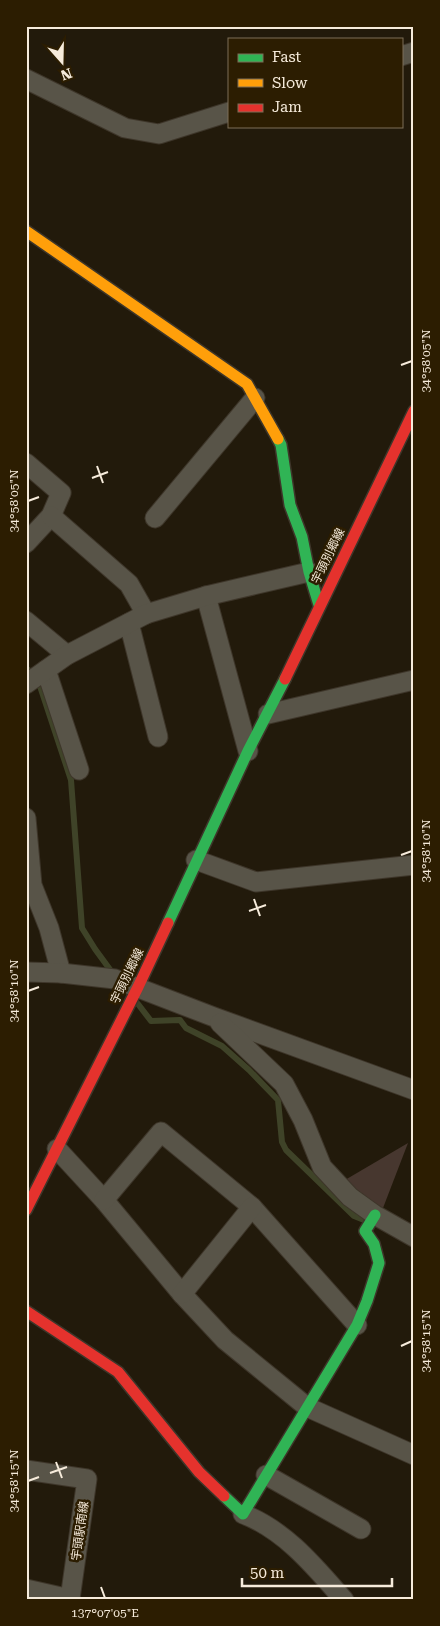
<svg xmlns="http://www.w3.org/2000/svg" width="440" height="1626" font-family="'Roboto Serif','Noto Sans JP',serif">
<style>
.green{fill:#47372f}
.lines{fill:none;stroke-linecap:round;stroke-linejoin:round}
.stream{stroke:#3f4328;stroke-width:6}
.street-casing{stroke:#3e362a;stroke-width:21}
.fast-casing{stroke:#3e362a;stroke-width:14}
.slow-casing{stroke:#3e362a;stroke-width:14}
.jam-casing{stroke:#3e362a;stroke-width:14}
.street{stroke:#585448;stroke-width:19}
.fast{stroke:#30b455;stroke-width:11}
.slow{stroke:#ff9f0a;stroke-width:11}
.jam{stroke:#e5322d;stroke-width:11}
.ticks{fill:none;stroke:#f6ebdb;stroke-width:2}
.labels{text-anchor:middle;stroke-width:5;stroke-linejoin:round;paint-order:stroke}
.street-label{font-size:12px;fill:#f6ebdb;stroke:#2c1d01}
.neatline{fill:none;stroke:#f6ebdb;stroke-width:2}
.ticks-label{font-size:12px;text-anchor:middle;fill:#f6ebdb}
</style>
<rect width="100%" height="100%" fill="#221a0b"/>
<polygon class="green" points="408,1143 383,1208 372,1202 345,1180"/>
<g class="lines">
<g class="stream">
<polyline points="26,668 37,677 71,780 82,928 95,949 114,975"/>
<polyline points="138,1004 151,1021 180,1020 186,1028 222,1046 249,1070 278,1100 282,1142 286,1150 354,1216 364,1220"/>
</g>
<defs>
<g id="street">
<polyline points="401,56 414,52"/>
<polyline points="26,79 125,128 159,134 229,112"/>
<polyline points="26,463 61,493 51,516 26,543"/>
<polyline points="51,516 129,584 146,614"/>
<polyline points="155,518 255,398"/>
<polyline points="206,596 248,751"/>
<polyline points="26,621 67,655"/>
<polyline points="129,623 158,737"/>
<polyline points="46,670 79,770"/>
<polyline points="26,684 67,655 146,614 206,596 309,572"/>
<polyline points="268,714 414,680"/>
<polyline points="26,818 32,885 49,928 61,973"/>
<polyline points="196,860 256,882 414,865"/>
<polyline points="26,972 61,973 115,979 214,1017 414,1090"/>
<polyline points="220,1023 284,1084 303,1120 322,1167 350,1197 375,1215 414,1237"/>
<polyline points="57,1149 104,1200 182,1294 225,1340 307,1407 414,1455"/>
<polyline points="104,1200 161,1132 252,1207 357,1325"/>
<polyline points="182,1294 252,1207"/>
<polyline points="26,1470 87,1479 70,1599 26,1589"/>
<polyline points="266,1475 361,1529"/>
<path d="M243,1514C285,1530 315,1567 344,1600"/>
</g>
<g id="fast">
<polyline points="278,439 281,445 290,505 302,537 309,572 319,605"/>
<polyline points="168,923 248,751 285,679"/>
<polyline points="224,1496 243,1514 357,1325 367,1301 379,1263 374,1244 365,1231 375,1215"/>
</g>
<polyline id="slow" points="26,231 247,384 278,439"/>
<g id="jam">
<polyline points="285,679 414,411"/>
<polyline points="26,1210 138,987 168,923"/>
<polyline points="26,1311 118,1372 199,1472 224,1496"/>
</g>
</defs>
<use href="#street" class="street-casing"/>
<use href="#fast" class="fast-casing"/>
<use href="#slow" class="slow-casing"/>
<use href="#jam" class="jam-casing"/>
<use href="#street" class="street"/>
<use href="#fast" class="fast"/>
<use href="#slow" class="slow"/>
<use href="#jam" class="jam"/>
</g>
<path class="ticks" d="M401,365L412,361M97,466L103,483M92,478L108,472M28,501L39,497M401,855L412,851M254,899L260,916M249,911L266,905M28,991L39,987M401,1346L412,1341M56,1462L62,1478M50,1473L67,1467M28,1481L39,1477M101,1587L105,1598"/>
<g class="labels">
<g class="street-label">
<text transform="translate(328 556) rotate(-64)" y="4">宇頭別郷線</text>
<text transform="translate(127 976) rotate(-64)" y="4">宇頭別郷線</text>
<text transform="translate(80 1531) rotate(-82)" y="4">宇頭駅南線</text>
</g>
</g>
<rect width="440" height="1626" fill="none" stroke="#2c1d01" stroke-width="55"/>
<rect x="228" y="38" width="175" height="90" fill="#2c1d01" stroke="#7d6f58"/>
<rect x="238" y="54" width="25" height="8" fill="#30b455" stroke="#7d6f58"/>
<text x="272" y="62" font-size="15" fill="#f6ebdb">Fast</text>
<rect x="238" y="79" width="25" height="8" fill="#ff9f0a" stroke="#7d6f58"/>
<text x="272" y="88" font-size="15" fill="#f6ebdb">Slow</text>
<rect x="238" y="104" width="25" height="8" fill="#e5322d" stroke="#7d6f58"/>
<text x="272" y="112" font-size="15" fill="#f6ebdb">Jam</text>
<g transform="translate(62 62) rotate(160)" stroke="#2c1d01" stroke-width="4" paint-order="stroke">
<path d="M0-4L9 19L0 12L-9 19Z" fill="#f6ebdb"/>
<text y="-8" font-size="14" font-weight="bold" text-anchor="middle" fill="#f6ebdb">N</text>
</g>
<path d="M242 1578v8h150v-8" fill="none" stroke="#f6ebdb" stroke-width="2.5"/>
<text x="250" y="1578" font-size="15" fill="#f6ebdb" stroke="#2c1d01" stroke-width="4" paint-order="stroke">50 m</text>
<rect x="28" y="28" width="384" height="1570" class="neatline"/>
<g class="ticks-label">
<text transform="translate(426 361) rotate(-90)" y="4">34°58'05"N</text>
<text transform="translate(14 501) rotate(-90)" y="4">34°58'05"N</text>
<text transform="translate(426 851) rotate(-90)" y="4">34°58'10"N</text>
<text transform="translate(14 991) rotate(-90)" y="4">34°58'10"N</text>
<text transform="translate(426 1341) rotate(-90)" y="4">34°58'15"N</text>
<text transform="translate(14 1481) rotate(-90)" y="4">34°58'15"N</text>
<text x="105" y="1617">137°07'05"E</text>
</g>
</svg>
